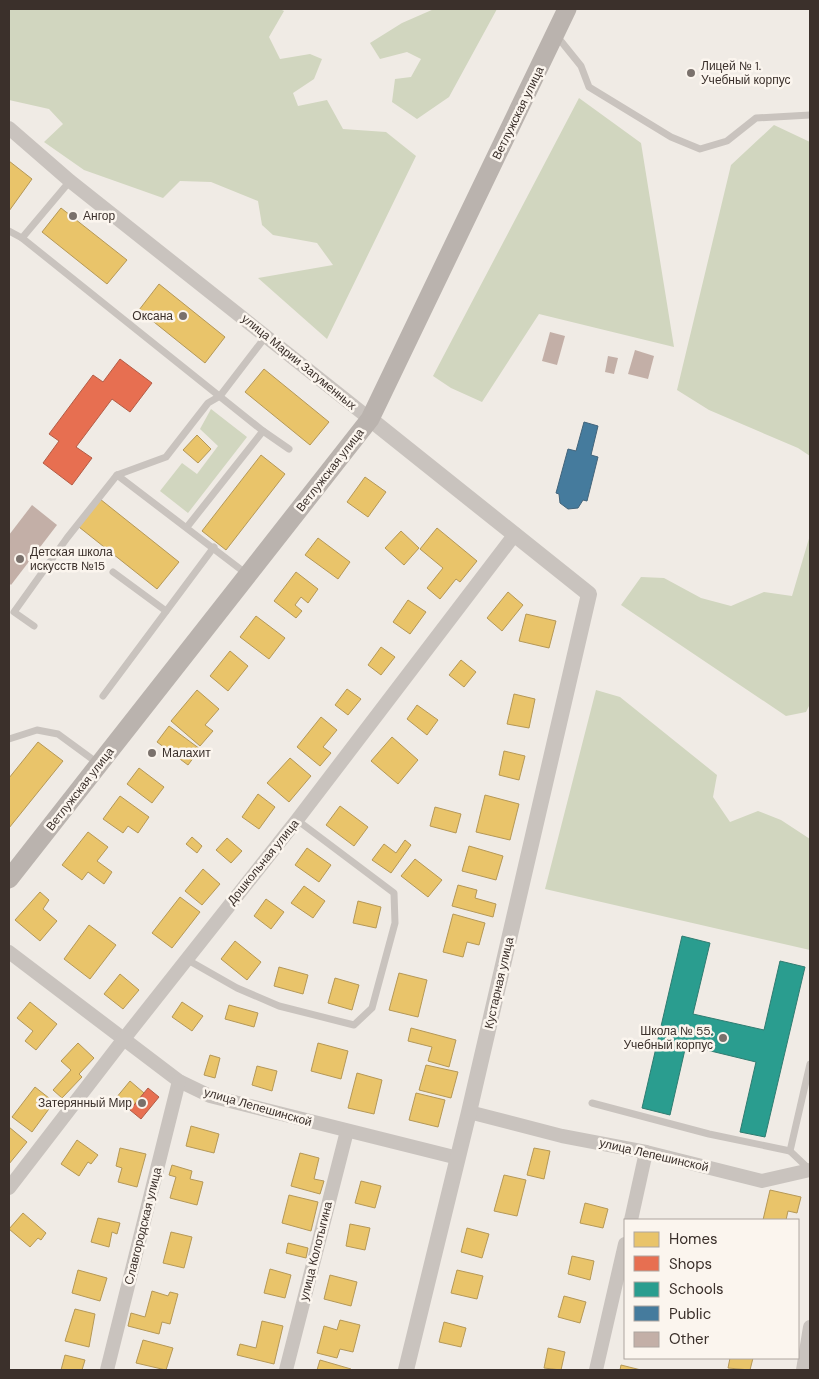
<svg xmlns="http://www.w3.org/2000/svg" width="819" height="1379" font-family="'DM Sans',sans-serif">
<style>
.green{fill:#d1d6bf}
.homes{fill:#e9c46a;stroke:#b59857}
.shops{fill:#e76f51;stroke:#b35c46}
.schools{fill:#2a9d8f;stroke:#2f7c71}
.public{fill:#457b9d;stroke:#42647b}
.building{fill:#c3afa7}
.lines{fill:none;stroke-linecap:round;stroke-linejoin:round}
.service{stroke:#c9c3be;stroke-width:7}
.minor{stroke:#c9c3be;stroke-width:14}
.tertiary{stroke:#c9c3be;stroke-width:16}
.secondary{stroke:#bab3ae;stroke-width:19}
.poi-dot{fill:#7a716c;stroke:#fbf5ee;stroke-width:2}
.labels{text-anchor:middle;stroke-width:5;stroke-linejoin:round;paint-order:stroke}
.poi-label{font-size:12px;fill:#3b302b;stroke:#fbf5ee;text-anchor:start}
.street-label{font-size:12px;fill:#3b302b;stroke:#fbf5ee}
</style>
<rect width="100%" height="100%" fill="#f0ebe5"/>
<g class="green">
<polygon points="9,9 280,9 284,11 269,37 280,59 310,54 322,59 314,79 293,93 298,106 327,100 343,129 386,132 416,156 327,339 258,278 333,265 317,243 273,235 262,225 258,201 211,182 180,181 163,198 84,170 44,142 63,124 49,109 9,100"/>
<polygon points="434,9 497,9 449,97 417,119 392,102 395,79 411,77 421,59 407,52 380,59 370,43 402,23"/>
<polygon points="579,98 641,143 674,347 539,314 482,402 451,388 433,376"/>
<polygon points="774,125 810,142 810,456 798,448 709,410 677,390 731,165"/>
<polygon points="211,409 247,437 188,513 160,491 182,463 197,474 218,446 200,429"/>
<polygon points="810,535 810,704 806,712 786,716 621,605 641,577 664,578 701,598 731,606 764,592 792,596"/>
<polygon points="596,690 620,697 717,775 713,797 730,822 758,811 781,820 810,839 810,950 545,889"/>
</g>
<g class="homes">
<polygon points="9,161 32,179 9,211"/>
<polygon points="61,208 127,260 107,284 42,232"/>
<polygon points="159,284 225,337 205,363 139,310"/>
<polygon points="264,369 329,422 310,445 245,392"/>
<polygon points="197,435 211,449 198,463 183,450"/>
<polygon points="261,455 285,474 226,550 202,531"/>
<polygon points="365,477 386,492 368,517 347,502"/>
<polygon points="100,499 179,562 157,589 79,527"/>
<polygon points="437,528 477,561 460,582 456,579 440,599 427,588 443,568 420,549"/>
<polygon points="401,531 419,548 404,565 385,548"/>
<polygon points="318,538 350,562 338,579 305,555"/>
<polygon points="296,572 318,589 308,603 301,597 295,605 302,611 296,618 274,601"/>
<polygon points="508,592 523,605 502,631 487,618"/>
<polygon points="408,600 426,612 410,634 393,622"/>
<polygon points="526,614 556,621 549,648 519,641"/>
<polygon points="256,616 285,638 269,659 240,637"/>
<polygon points="381,647 395,657 381,675 368,665"/>
<polygon points="230,651 248,666 228,691 210,676"/>
<polygon points="461,660 476,672 464,687 449,675"/>
<polygon points="347,689 361,699 348,715 335,705"/>
<polygon points="197,690 219,709 205,725 213,731 200,746 171,721"/>
<polygon points="514,694 535,699 529,728 507,724"/>
<polygon points="417,705 438,720 427,735 407,719"/>
<polygon points="321,717 337,730 323,747 331,753 320,766 297,747"/>
<polygon points="169,726 200,749 188,765 157,742"/>
<polygon points="392,737 418,760 398,784 371,761"/>
<polygon points="38,742 63,761 9,828 9,778"/>
<polygon points="504,751 525,756 519,780 499,775"/>
<polygon points="290,758 311,776 289,802 267,783"/>
<polygon points="139,768 164,787 152,803 127,784"/>
<polygon points="258,794 275,807 259,829 242,817"/>
<polygon points="485,795 519,804 510,840 476,832"/>
<polygon points="120,796 149,817 138,833 128,826 123,833 103,819"/>
<polygon points="340,806 368,827 354,846 326,825"/>
<polygon points="435,807 461,814 456,833 430,826"/>
<polygon points="88,832 108,847 97,861 112,872 104,884 88,872 82,880 62,865"/>
<polygon points="192,837 202,846 197,853 186,844"/>
<polygon points="227,838 242,851 231,863 216,850"/>
<polygon points="405,840 411,845 391,873 372,860 384,844 396,853"/>
<polygon points="469,846 503,856 496,880 462,871"/>
<polygon points="307,848 331,865 319,882 295,865"/>
<polygon points="415,859 442,880 428,897 401,876"/>
<polygon points="203,869 220,884 202,905 185,891"/>
<polygon points="458,885 477,890 475,898 496,904 493,917 452,906"/>
<polygon points="304,886 325,901 313,918 291,903"/>
<polygon points="40,892 49,900 43,909 57,921 40,941 15,920"/>
<polygon points="180,897 200,912 172,948 152,933"/>
<polygon points="266,899 284,912 271,929 254,916"/>
<polygon points="358,901 381,907 376,928 353,923"/>
<polygon points="453,914 485,923 479,945 467,942 463,957 443,952"/>
<polygon points="89,925 116,945 90,979 64,959"/>
<polygon points="235,941 261,962 247,980 221,959"/>
<polygon points="279,967 308,975 303,994 274,986"/>
<polygon points="399,973 427,980 418,1017 389,1010"/>
<polygon points="120,974 139,990 123,1009 104,994"/>
<polygon points="335,978 359,985 352,1010 328,1003"/>
<polygon points="30,1002 57,1024 36,1050 25,1041 33,1031 17,1018"/>
<polygon points="182,1002 203,1016 192,1031 172,1017"/>
<polygon points="229,1005 258,1013 254,1027 225,1019"/>
<polygon points="411,1028 456,1040 449,1067 428,1061 432,1047 408,1041"/>
<polygon points="78,1043 94,1058 79,1074 82,1077 62,1098 53,1090 71,1070 61,1061"/>
<polygon points="318,1043 348,1051 341,1079 311,1071"/>
<polygon points="210,1055 220,1058 215,1078 204,1075"/>
<polygon points="426,1065 458,1072 451,1098 419,1090"/>
<polygon points="257,1066 277,1071 272,1091 252,1085"/>
<polygon points="357,1073 382,1080 374,1114 348,1108"/>
<polygon points="130,1081 144,1093 130,1110 116,1098"/>
<polygon points="35,1087 54,1102 32,1132 12,1117"/>
<polygon points="416,1093 445,1100 438,1127 409,1120"/>
<polygon points="191,1126 219,1134 214,1153 186,1146"/>
<polygon points="9,1127 27,1142 9,1164"/>
<polygon points="77,1140 98,1155 91,1164 88,1162 79,1176 61,1164"/>
<polygon points="120,1148 146,1154 137,1187 118,1182 122,1168 116,1166"/>
<polygon points="534,1148 550,1151 544,1179 527,1175"/>
<polygon points="300,1153 319,1158 314,1179 324,1181 320,1194 291,1186"/>
<polygon points="172,1165 192,1171 190,1179 203,1182 197,1205 170,1198 176,1177 169,1175"/>
<polygon points="504,1175 526,1180 517,1216 494,1211"/>
<polygon points="361,1181 381,1186 375,1208 355,1203"/>
<polygon points="770,1190 801,1197 797,1213 788,1211 786,1220 763,1220"/>
<polygon points="289,1195 318,1202 311,1231 282,1223"/>
<polygon points="585,1203 608,1209 603,1228 580,1223"/>
<polygon points="23,1213 46,1233 41,1240 38,1238 30,1247 9,1229"/>
<polygon points="98,1218 120,1223 117,1234 112,1232 109,1247 91,1242"/>
<polygon points="350,1224 370,1228 365,1250 346,1246"/>
<polygon points="467,1228 489,1234 482,1258 461,1252"/>
<polygon points="171,1232 192,1237 184,1268 163,1263"/>
<polygon points="288,1243 308,1248 306,1258 286,1253"/>
<polygon points="572,1256 594,1261 590,1280 568,1274"/>
<polygon points="270,1269 291,1275 285,1298 264,1293"/>
<polygon points="78,1270 107,1278 100,1301 72,1293"/>
<polygon points="457,1270 483,1276 477,1299 451,1293"/>
<polygon points="330,1275 357,1282 351,1306 324,1299"/>
<polygon points="152,1291 168,1296 170,1292 178,1294 170,1324 162,1322 159,1334 128,1326 131,1313 145,1317"/>
<polygon points="564,1296 586,1302 580,1323 558,1317"/>
<polygon points="75,1309 95,1314 89,1347 65,1341"/>
<polygon points="340,1320 360,1325 353,1352 340,1349 337,1358 317,1353 324,1326 337,1330"/>
<polygon points="262,1321 283,1326 274,1364 237,1355 240,1344 256,1348"/>
<polygon points="444,1322 466,1328 461,1347 439,1342"/>
<polygon points="143,1340 173,1348 166,1370 136,1363"/>
<polygon points="548,1348 565,1352 561,1370 544,1368"/>
<polygon points="65,1355 85,1360 82,1370 61,1370"/>
<polygon points="730,1358 753,1358 750,1370 728,1368"/>
<polygon points="320,1360 351,1369 350,1370 317,1370"/>
<polygon points="621,1365 641,1370 620,1370"/>
</g>
<g class="shops">
<polygon points="120,359 152,383 130,412 112,399 76,447 92,458 72,485 43,463 59,441 49,434 93,375 103,382"/>
<polygon points="148,1088 159,1097 141,1119 130,1110"/>
</g>
<polygon class="schools" points="682,936 710,943 693,1014 764,1030 780,961 805,967 765,1137 740,1132 756,1062 686,1045 670,1115 642,1108"/>
<polygon class="public" points="584,422 598,426 591,455 598,457 587,501 583,500 578,508 568,509 560,503 559,494 556,493 568,449 576,451"/>
<g class="building">
<polygon points="550,332 565,336 557,365 542,361"/>
<polygon points="635,350 654,356 648,379 628,374"/>
<polygon points="608,356 618,358 614,374 605,372"/>
<polygon points="32,505 57,525 11,585 9,583 9,535"/>
</g>
<g class="lines">
<g class="service">
<polyline points="556,35 581,66 589,87 671,137 700,149 727,141 756,118 810,115"/>
<polyline points="9,231 22,238 70,181"/>
<polyline points="22,238 263,431 289,449"/>
<polyline points="117,475 166,457 208,403 220,396 266,336"/>
<polyline points="187,527 263,431"/>
<polyline points="113,572 166,611"/>
<polyline points="34,626 14,612 67,538 117,475 248,575"/>
<polyline points="103,696 214,547"/>
<polyline points="9,739 37,730 58,734 99,764"/>
<polyline points="186,959 237,988 279,1006 354,1025 372,1008 395,923 394,893 297,820"/>
<polyline points="592,1103 709,1134 790,1151"/>
<polyline points="810,1170 790,1151 810,1064"/>
</g>
<g class="minor">
<polyline points="9,128 70,181 370,419"/>
<polyline points="9,952 179,1081 210,1096 458,1158"/>
<polyline points="469,1112 562,1136 646,1152 762,1181 810,1170"/>
<polyline points="9,1188 123,1040 297,820 515,534"/>
<polyline points="631,1220 646,1152"/>
<polyline points="107,1370 179,1081"/>
<polyline points="286,1370 347,1131"/>
<polyline points="596,1370 625,1244"/>
<polyline points="803,1370 810,1327"/>
</g>
<polyline class="tertiary" points="370,419 589,594 469,1112 406,1370"/>
<polyline class="secondary" points="9,879 370,419 567,9"/>
</g>
<g class="poi-dot">
<circle cx="691" cy="73" r="5"/>
<circle cx="73" cy="216" r="5"/>
<circle cx="183" cy="316" r="5"/>
<circle cx="20" cy="559" r="5"/>
<circle cx="152" cy="753" r="5"/>
<circle cx="723" cy="1038" r="5"/>
<circle cx="142" cy="1103" r="5"/>
</g>
<g class="labels">
<g class="poi-label">
<text x="701" y="70">Лицей № 1.<tspan x="701" dy="14">Учебный корпус</tspan></text>
<text x="83" y="220">Ангор</text>
<text x="173" y="320" text-anchor="end">Оксана</text>
<text x="30" y="556">Детская школа<tspan x="30" dy="14">искусств №15</tspan></text>
<text x="162" y="757">Малахит</text>
<text x="713" y="1035" text-anchor="end">Школа № 55.<tspan x="713" dy="14">Учебный корпус</tspan></text>
<text x="132" y="1107" text-anchor="end">Затерянный Мир</text>
</g>
<g class="street-label">
<text transform="translate(518 113) rotate(-64)" y="4">Ветлужская улица</text>
<text transform="translate(299 362) rotate(39)" y="4">улица Марии Загуменных</text>
<text transform="translate(330 470) rotate(-52)" y="4">Ветлужская улица</text>
<text transform="translate(80 789) rotate(-52)" y="4">Ветлужская улица</text>
<text transform="translate(263 862) rotate(-51)" y="4">Дошкольная улица</text>
<text transform="translate(499 983) rotate(-77)" y="4">Кустарная улица</text>
<text transform="translate(258 1107) rotate(16)" y="4">улица Лепешинской</text>
<text transform="translate(654 1155) rotate(13)" y="4">улица Лепешинской</text>
<text transform="translate(143 1226) rotate(-76)" y="4">Славгородская улица</text>
<text transform="translate(316 1251) rotate(-76)" y="4">улица Колотыгина</text>
</g>
</g>
<rect width="819" height="1379" fill="none" stroke="#3b302b" stroke-width="20"/>
<rect x="624" y="1219" width="175" height="140" fill="#fbf5ee" stroke="#aea6a0"/>
<rect x="634" y="1232" width="25" height="15" fill="#e9c46a" stroke="#aea6a0"/>
<text x="669" y="1244" font-size="15" fill="#3b302b">Homes</text>
<rect x="634" y="1256" width="25" height="15" fill="#e76f51" stroke="#aea6a0"/>
<text x="669" y="1269" font-size="15" fill="#3b302b">Shops</text>
<rect x="634" y="1282" width="25" height="15" fill="#2a9d8f" stroke="#aea6a0"/>
<text x="669" y="1294" font-size="15" fill="#3b302b">Schools</text>
<rect x="634" y="1306" width="25" height="15" fill="#457b9d" stroke="#aea6a0"/>
<text x="669" y="1319" font-size="15" fill="#3b302b">Public</text>
<rect x="634" y="1332" width="25" height="15" fill="#c3afa7" stroke="#aea6a0"/>
<text x="669" y="1344" font-size="15" fill="#3b302b">Other</text>
</svg>
